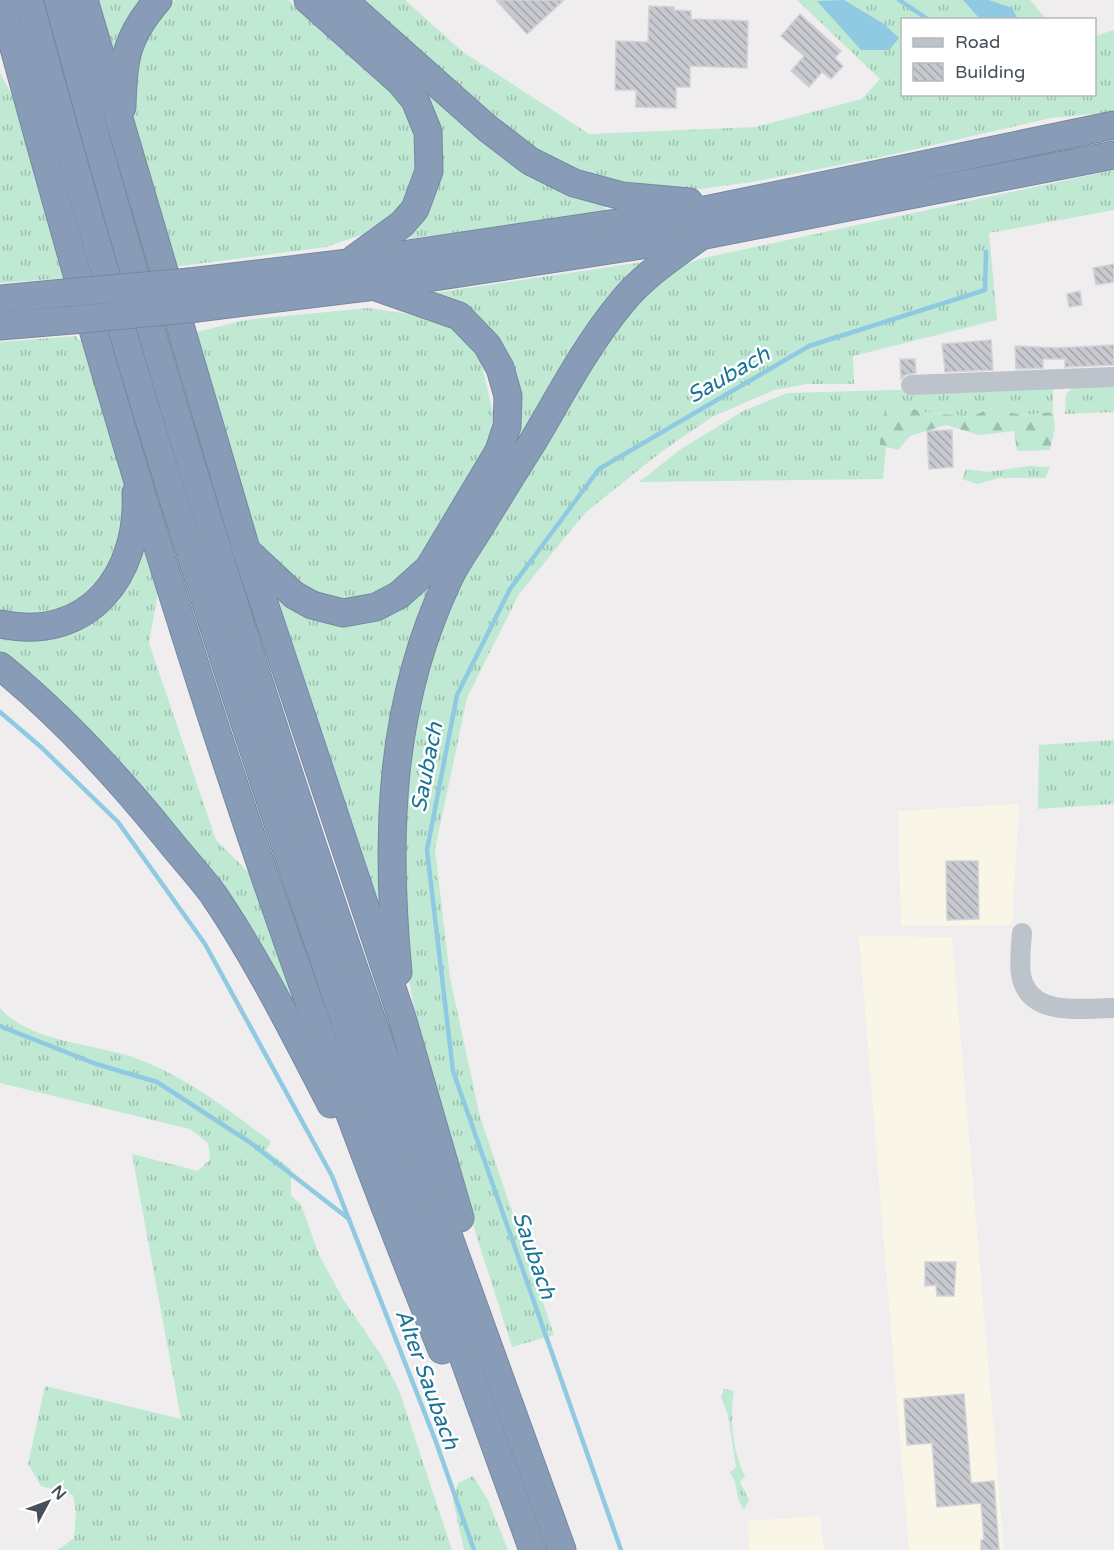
<svg xmlns="http://www.w3.org/2000/svg" width="1114" height="1550" font-family="'Varela Round',sans-serif">
<style>
.commercial{fill:#f9f6e7}
.grass{fill:url(#grass-tufts)}
.forest{fill:url(#forest-firs)}
.water{fill:#90cae2}
.lines{fill:none;stroke-linecap:round;stroke-linejoin:round}
.stream{stroke:#90cae2;stroke-width:4.5}
.building{fill:url(#building-back-hatch);stroke:#d1d3d8;stroke-width:1.5}
.highway-casing{stroke:#7587a3;stroke-width:29}
.minor{stroke:#bdc3cb;stroke-width:20}
.highway{stroke:#899cb7;stroke-width:27}
.highway-bridge-casing{stroke:#7587a3;stroke-width:29;stroke-linecap:butt}
.highway-bridge{stroke:#899cb7;stroke-width:27}
.labels{text-anchor:middle;stroke-width:5;stroke-linejoin:round;paint-order:stroke}
.water-label{font-size:22px;font-style:italic;fill:#1a7398;stroke:#fff}
</style>
<defs>
<pattern id="grass-tufts" width="24" height="20" patternUnits="userSpaceOnUse" patternTransform="scale(1.5)"><rect width="24" height="20" fill="#bfe9d3"/><path d="M3 7l-1-3M5 7V3M7 7l1-3M15 17l-1-3M17 17v-4M19 17l1-3" fill="none" stroke="#9dbfae"/></pattern>
<pattern id="forest-firs" width="22" height="20" patternUnits="userSpaceOnUse" patternTransform="scale(1.5)"><rect width="22" height="20" fill="#bfe9d3"/><path d="M5 1l3.5 6h-7zM16 11l3.5 6h-7z" fill="#9dbfae"/></pattern>
<pattern id="building-back-hatch" width="6" height="6" patternUnits="userSpaceOnUse" patternTransform="scale(1.5)"><rect width="6" height="6" fill="#c7c9cf"/><path d="M-1 5l2 2M0 0l6 6M5-1l2 2" fill="none" stroke="#a3a6ab"/></pattern>
</defs>
<rect width="100%" height="100%" fill="#efeded"/>
<g class="commercial">
<polygon points="1019,804 1012,925 901,926 898,811"/>
<polygon points="859,936 952,937 1004,1550 909,1550"/>
<polygon points="820,1516 824,1550 749,1550 748,1521"/>
</g>
<g class="grass">
<polygon points="94,0 148,0 115,70"/>
<path d="M175,0H288L395,94L410,117L417,155L410,189L397,210L370,232L326,247L173,267C157,213 131,149 130,92C130,60 149,19 175,0Z"/>
<polygon points="327,0 605,203 605,213 393,241 436,142"/>
<polygon points="355,0 405,0 463,52 589,134 755,127 862,99 880,79 797,0 1030,0 1046,19 902,20 902,94 1094,94 1095,36 1114,30 1114,112 1051,118 890,155 752,182 677,192 615,186 526,148"/>
<polygon points="0,73 15,101 65,278 0,283"/>
<polygon points="1114,170 1114,210 989,233 997,320 853,356 854,384 807,384 774,390 712,417 661,452 585,513 519,594 467,698 435,849 450,978 480,1117 554,1335 512,1347 444,1134 422,1055 403,944 398,817 430,651 459,584 624,313 661,276 699,259"/>
<polygon points="643,262 645,264 579,345 390,728 377,831 382,924 273,594 316,615 436,570 511,393 427,294"/>
<polygon points="368,308 423,316 455,329 481,362 493,413 489,441 418,563 392,588 354,601 317,597 269,562 248,519 193,333 245,320"/>
<polygon points="76,336 78,340 88,340 126,473 128,517 102,584 60,610 35,615 0,612 0,342"/>
<polygon points="1114,382 1114,412 1065,414 1066,394 1077,384"/>
<polygon points="1032,386 1053,388 1053,412 1024,415 989,409 970,417 925,412 894,404 880,445 898,450 886,447 883,479 639,482 681,449 743,411 787,393"/>
<polygon points="1029,466 1050,467 1045,478 999,478 977,484 962,479 966,469 988,472"/>
<polygon points="142,533 159,586 149,643 216,840 255,879 309,1040 267,962 0,657 0,631 76,621"/>
<polygon points="1114,740 1114,804 1038,809 1039,745"/>
<path d="M0,1008C31,1045 105,1043 148,1063C197,1085 229,1110 271,1142L266,1150L291,1169V1195L301,1205L320,1257L343,1299L381,1355L399,1390L452,1550H58L74,1538L76,1512L73,1495L41,1486L28,1464L45,1386L181,1419L132,1154L198,1171L210,1159L208,1143L190,1129L0,1083Z"/>
<path d="M724,1389L734,1391C729,1416 733,1453 745,1476L740,1482L749,1500L744,1509C735,1499 739,1484 730,1473L736,1467L728,1415L721,1397Z"/>
<polygon points="473,1476 488,1500 508,1550 464,1550 453,1500 458,1483"/>
</g>
<polygon class="forest" points="894,404 925,412 970,417 989,409 1024,415 1053,412 1055,428 1050,450 1017,451 1014,431 979,435 946,425 910,436 898,450 880,445 879,420"/>
<g class="water">
<polygon points="844,0 884,24 899,38 889,50 861,50 817,1"/>
<polygon points="963,0 989,0 1012,8 1018,19 980,19"/>
</g>
<g class="lines">
<g class="stream">
<polyline points="899,0 929,20"/>
<polyline points="0,712 41,747 118,822 205,944 332,1176 436,1442 474,1550"/>
<polyline points="0,1026 96,1064 157,1082 251,1143 349,1219"/>
<polyline points="621,1550 453,1071 427,850 457,695 510,589 599,469 809,346 985,290 986,252"/>
</g>
</g>
<g class="building">
<polygon points="496,0 564,0 527,34"/>
<polygon points="649,6 674,7 674,10 691,11 691,19 748,21 747,68 690,66 690,87 676,87 676,108 636,107 636,90 615,90 616,41 648,42"/>
<polygon points="800,14 841,51 835,58 843,66 831,79 822,72 809,87 791,71 804,56 781,36"/>
<polygon points="1114,264 1114,282 1096,285 1093,268"/>
<polygon points="1080,291 1082,305 1069,307 1067,294"/>
<polygon points="991,340 993,370 945,372 942,344"/>
<polygon points="1114,345 1114,365 1065,367 1065,359 1043,359 1043,368 1016,369 1015,346 1057,348"/>
<polygon points="900,359 915,359 916,373 905,375 901,379"/>
<polygon points="952,430 953,467 929,469 927,431"/>
<polygon points="946,861 978,861 979,919 947,920"/>
<polygon points="925,1262 956,1262 954,1296 937,1296 936,1285 925,1286"/>
<polygon points="964,1394 971,1483 994,1481 999,1550 981,1550 981,1540 984,1540 981,1503 937,1507 932,1443 907,1445 904,1399"/>
</g>
<g class="lines">
<defs>
<g id="highway">
<path d="M1,0C124,457 263,912 442,1350"/>
<path d="M29,0C169,526 347,1039 533,1550"/>
<path d="M58,0C142,311 236,620 339,925C410,1134 487,1342 562,1550"/>
<polyline points="84,0 246,549 402,1018 460,1218"/>
<polyline points="308,0 400,82 415,100 428,132 429,171 415,209 402,224 354,259"/>
<polyline points="343,0 487,128 530,161 574,183 622,196 689,202"/>
<path d="M122,107C123,59 126,37 158,0"/>
<polyline points="190,282 348,263 710,209 1114,125"/>
<polyline points="0,299 64,293"/>
<polyline points="197,308 375,286 700,236 1114,155"/>
<polyline points="0,326 72,320"/>
<polyline points="249,553 294,595 312,605 343,613 376,607 399,595 429,568 499,451 507,426 508,396 500,368 487,345 459,316 379,288"/>
<path d="M0,624C88,643 140,575 136,493"/>
<path d="M0,666C63,717 116,775 167,838C182,857 199,875 213,894C258,960 294,1033 331,1104"/>
<path d="M398,972C385,836 389,704 449,578C456,563 466,549 475,535C494,504 513,473 532,443C560,396 587,344 622,302C643,276 672,257 698,238"/>
</g>
</defs>
<use href="#highway" class="highway-casing"/>
<g class="minor">
<polyline points="911,385 1114,377"/>
<path d="M1022,933C1021,946 1019,962 1021,975C1029,1018 1082,1008 1114,1008"/>
</g>
<use href="#highway" class="highway"/>
<defs>
<g id="highway-bridge">
<polyline points="64,293 190,282"/>
<polyline points="72,320 197,308"/>
</g>
</defs>
<use href="#highway-bridge" class="highway-bridge-casing"/>
<use href="#highway-bridge" class="highway-bridge"/>
</g>
<g class="labels">
<g class="water-label">
<text transform="translate(728 374) rotate(-30)" y="8">Saubach</text>
<text transform="translate(426 767) rotate(-79)" y="8">Saubach</text>
<text transform="translate(535 1255) rotate(71)" y="8">Saubach</text>
<text transform="translate(428 1379) rotate(70)" y="8">Alter Saubach</text>
</g>
</g>
<rect x="901" y="18" width="195" height="78" fill="#ffffff" stroke="#b5b9bc" stroke-width="1.5"/>
<rect x="913" y="38" width="30" height="9" fill="#bdc3cb" stroke="#b5b9bc" stroke-width="1.5"/>
<text x="955" y="48" font-size="18" fill="#474f58">Road</text>
<rect x="913" y="63" width="30" height="18" fill="url(#building-back-hatch)" stroke="#b5b9bc" stroke-width="1.5"/>
<text x="955" y="78" font-size="18" fill="#474f58">Building</text>
<g transform="translate(48 1502) rotate(49)" stroke="#ffffff" stroke-width="4.5" paint-order="stroke">
<path d="M0-4.5L10 22L0 15L-10 22Z" fill="#474f58"/>
<text y="-9" font-size="16" font-weight="bold" text-anchor="middle" fill="#474f58">N</text>
</g>
</svg>
